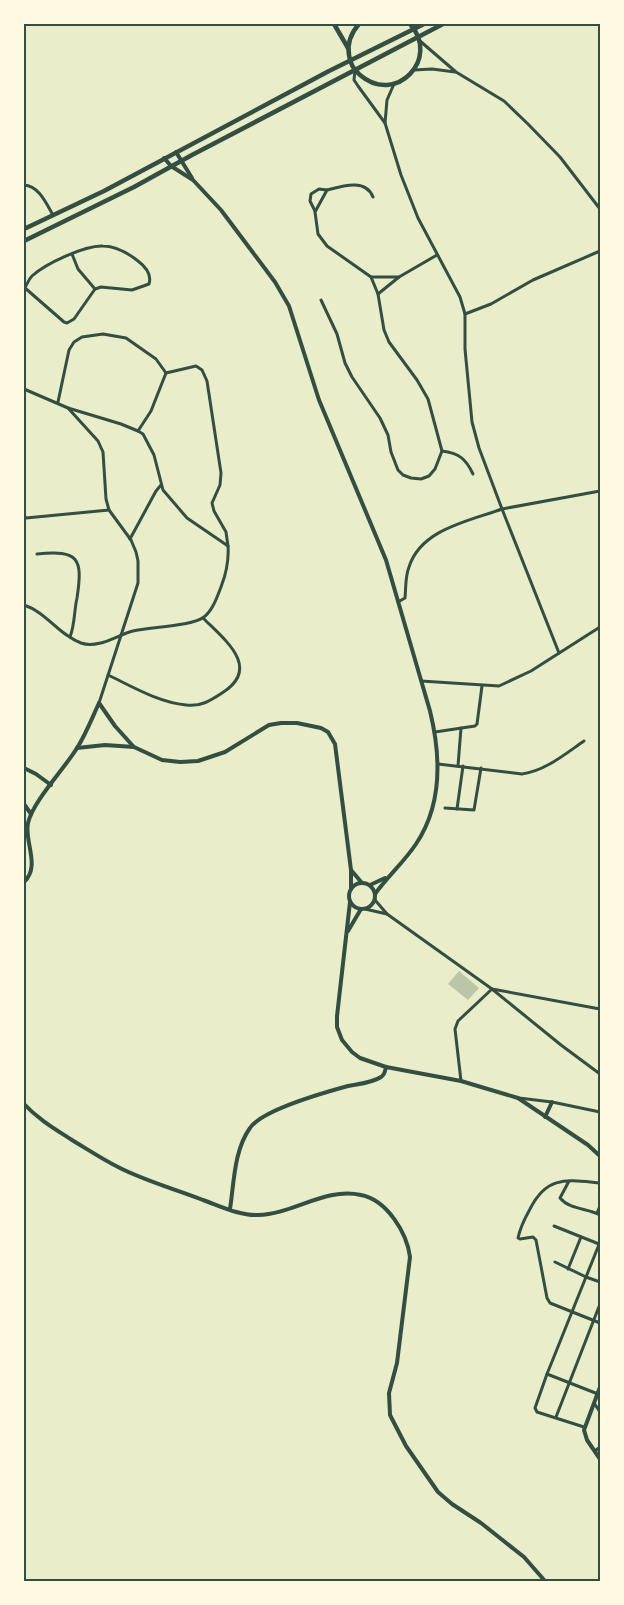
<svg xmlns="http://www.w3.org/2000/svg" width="624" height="1605" font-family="'DejaVu Sans',sans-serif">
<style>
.building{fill:#bcc5a7}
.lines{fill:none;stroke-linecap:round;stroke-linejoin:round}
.minor{stroke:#344e41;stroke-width:3}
.tertiary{stroke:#344e41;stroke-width:4}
.secondary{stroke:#344e41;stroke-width:4.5}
.neatline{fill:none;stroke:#344e41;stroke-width:2}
</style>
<rect width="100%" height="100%" fill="#e9edc9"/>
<polygon class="building" points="459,971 479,988 468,1000 448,984"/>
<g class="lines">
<g class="minor">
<polyline points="420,41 456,72 504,101 528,124 560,157 600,209"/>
<path d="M355,70L354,80L358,86L385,123L401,175L418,218L460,297L465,314V349L472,422L479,448L502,509C469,521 421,529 409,567C405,577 406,588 405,598L398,602"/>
<polyline points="414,70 432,69 455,72"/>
<polyline points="385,123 387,100 394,84"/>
<path d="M24,185C39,186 46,203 53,215"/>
<polyline points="315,211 310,201 311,194 319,189 327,190"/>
<polyline points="72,254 78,269 95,289"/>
<polyline points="371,277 399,277 437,255"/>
<path d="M24,289C27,285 28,280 32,276C45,264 85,245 103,246C116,246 128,253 138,261C146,267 152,274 149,284L132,290L101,287L95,289L74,319L67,323L64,322L25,288"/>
<polyline points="378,294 399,277"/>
<path d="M321,300L337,334L345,363L352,377L380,418L388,435L391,452L398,470L403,475L411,478L421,479L429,476L435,469L442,451L428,399L417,380L389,342L384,330L378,294L371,277L327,246L318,234L315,212L327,190C342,186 366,178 373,197"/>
<polyline points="465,314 491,304 533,280 600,251"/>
<polyline points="166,373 196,366 202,370 207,381 221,473 220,485 212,503 214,511 226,532 228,546"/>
<polyline points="24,389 68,408 98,441 103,452 106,499 109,510 131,540 136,552 138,561 138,583 99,703"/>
<polyline points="58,402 69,350 74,342 82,337 103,334 126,338 156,359 166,373 151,411 138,431"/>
<path d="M442,451C459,453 466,459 473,474"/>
<polyline points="24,515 26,518 109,510"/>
<polyline points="130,539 156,491 161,485"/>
<path d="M37,554C79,550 83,558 77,598C74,611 75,624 70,637"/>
<path d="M24,605C46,612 59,635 81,643C99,649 117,635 133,631C149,627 193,626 204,617C213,610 217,597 221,587C226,574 229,560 228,546L187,518L163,490L154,455L143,434L138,431L121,424L68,408"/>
<polyline points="559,653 502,509 600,491"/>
<path d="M108,675C133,687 158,702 186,705C200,707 210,701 222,693C262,668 225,640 203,618"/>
<polyline points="421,681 499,686 531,671 600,627"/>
<polyline points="435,732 475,726 477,724 482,686"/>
<path d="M438,764L522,774C545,771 565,754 584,741"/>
<polyline points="458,766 461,728"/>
<polyline points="445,808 474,810 481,768"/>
<polyline points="457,809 463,766"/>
<polyline points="375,900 387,914 492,989 561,1045 600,1074"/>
<polyline points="365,909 387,914"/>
<polyline points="461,1081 455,1029 458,1021 492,989 600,1009"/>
<polyline points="519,1098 552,1102 600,1112"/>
<path d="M569,1181L560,1198C570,1210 587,1208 600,1215"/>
<path d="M600,1183C567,1180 547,1175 530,1209C525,1218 520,1228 518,1238L520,1239L533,1237L536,1240L547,1298L550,1303L600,1323"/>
<polyline points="597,1213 600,1206"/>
<polyline points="554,1226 599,1244"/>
<polyline points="555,1262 586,1277 600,1242"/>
<polyline points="568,1269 581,1237"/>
<polyline points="547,1374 598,1394"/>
<polyline points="594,1403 600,1412"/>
<polyline points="556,1417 600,1304"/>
<polyline points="584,1427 537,1412 535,1408 547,1374 586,1277 600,1282"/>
<polyline points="595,1451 600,1447"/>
</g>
<g class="tertiary">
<polyline points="176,152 192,178"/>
<path d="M164,158L171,166L193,180L221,210L275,282L289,306L319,400L386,560L430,711C441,756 443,804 416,844C404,862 388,876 375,894"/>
<polyline points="99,703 115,726 133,746"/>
<polyline points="77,748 105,745 134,747 162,760 180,762 198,761 225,752 269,725 281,723 297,723 321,728 328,732 335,744 351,870 351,889"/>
<polyline points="24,768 36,774 51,785"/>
<polyline points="24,804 31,814"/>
<polyline points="351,870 362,883"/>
<path d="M24,882C41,866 24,842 28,823C33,801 65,768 77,748C86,734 92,718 99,703"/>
<circle cx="362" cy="896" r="13"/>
<polyline points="370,885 385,878"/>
<polyline points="350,902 337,1016 337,1027 342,1040 352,1052 360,1058 386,1067 461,1081 518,1098 588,1145 600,1156"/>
<polyline points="348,931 361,909"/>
<path d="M24,1104C38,1119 55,1129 72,1140C87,1149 102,1159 118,1167C145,1181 175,1189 203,1200C220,1206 240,1216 258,1215C294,1214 325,1187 361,1195C387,1200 407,1233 410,1257L397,1363L389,1393L390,1415L406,1446L438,1492L452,1504L481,1523L524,1557L545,1581"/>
<polyline points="545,1117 552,1102"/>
<path d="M230,1209C234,1183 234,1150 250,1128C262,1110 326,1092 348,1086C358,1084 372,1083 381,1077C385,1075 385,1071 386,1067"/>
<polyline points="600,1387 584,1430 587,1440 600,1459"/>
</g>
<g class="secondary">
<polyline points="334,24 348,48"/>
<path d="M359,24C351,33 347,43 349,55C350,64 354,70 360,75C396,106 441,58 410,24"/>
<polyline points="24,229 104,191 329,71 424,24"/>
<polyline points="24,241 134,187 192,155 443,24"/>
</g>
</g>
<rect width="624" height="1605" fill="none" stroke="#fefae0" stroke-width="50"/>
<rect x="25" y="25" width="574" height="1555" class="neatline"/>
</svg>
